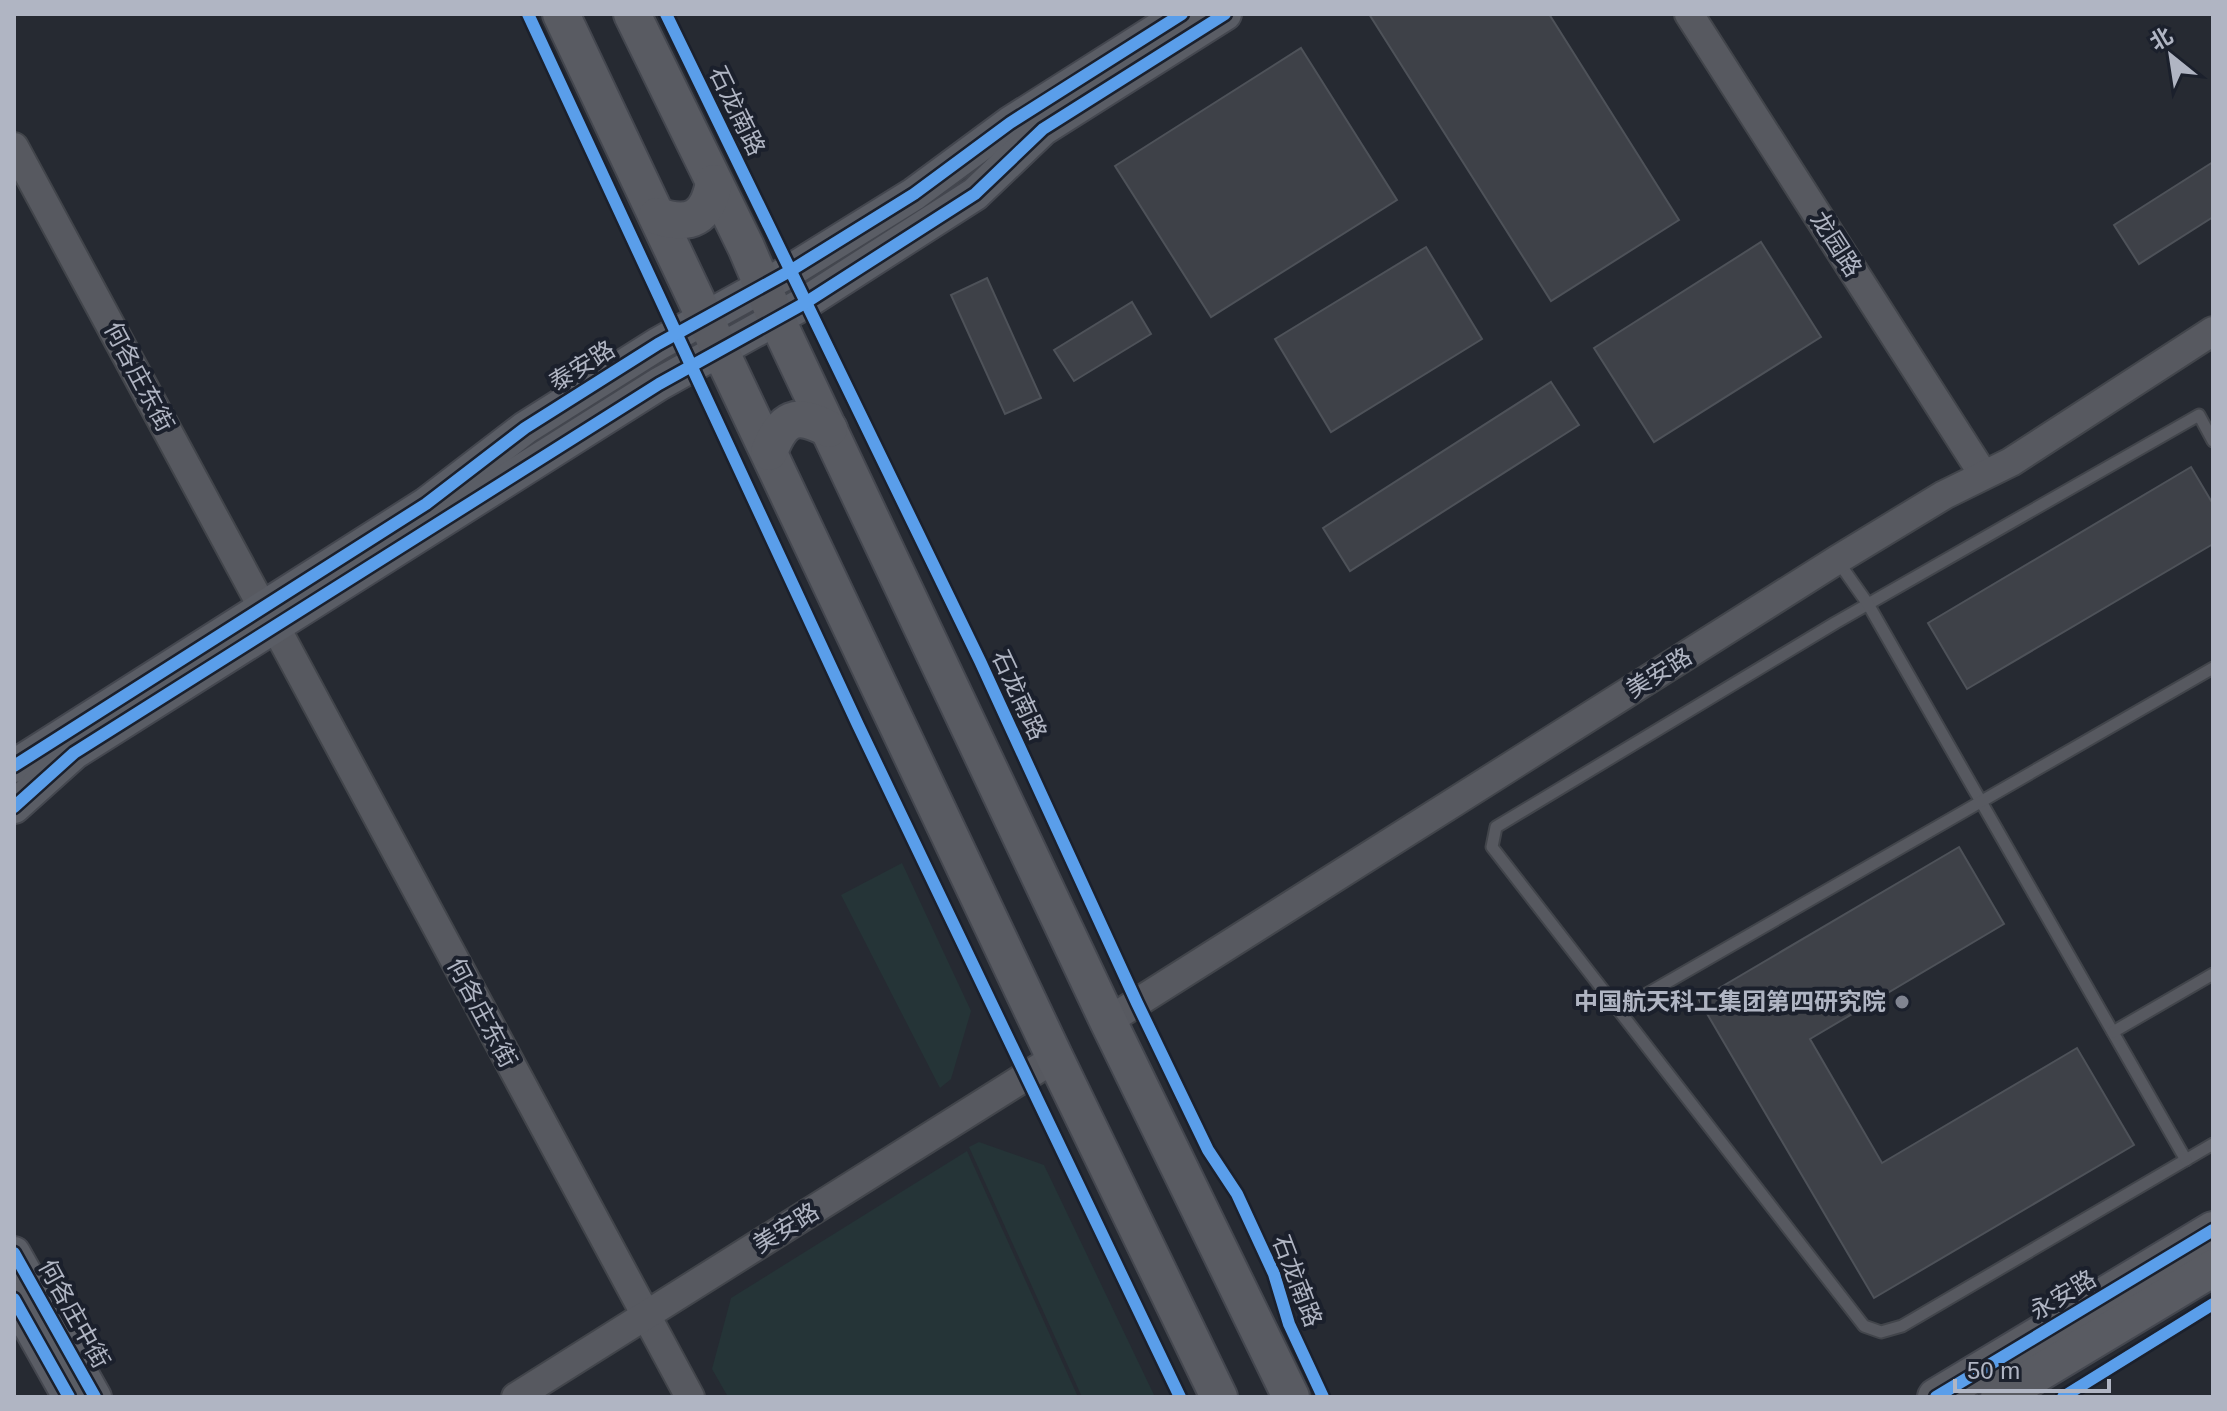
<svg xmlns="http://www.w3.org/2000/svg" width="2227" height="1411" font-family="Helvetica,'Noto Sans SC',sans-serif">
<style>
.green{fill:#253437}
.building{fill:#3e4148;stroke:#4e5259;stroke-width:2}
.lines{fill:none;stroke-linecap:round;stroke-linejoin:round}
.service-casing{stroke:#42454b;stroke-width:15}
.tertiary-casing{stroke:#42454b;stroke-width:32}
.secondary-casing{stroke:#44474f;stroke-width:36}
.primary-casing{stroke:#44474f;stroke-width:40}
.service{stroke:#575960;stroke-width:11}
.tertiary{stroke:#575960;stroke-width:28}
.secondary{stroke:#5a5d65;stroke-width:32}
.primary{stroke:#595b62;stroke-width:36}
.cycleway-casing{stroke:#1b202c;stroke-width:17}
.cycleway{stroke:#5a9eea;stroke-width:12}
.poi-dot{fill:#808490;stroke:#1b202c;stroke-width:3}
.labels{text-anchor:middle;stroke-width:8;stroke-linejoin:round;paint-order:stroke}
.street-label{font-size:24px;fill:#b0b5c3;stroke:#1b202c}
.poi-label{font-size:24px;font-weight:bold;fill:#b0b5c3;stroke:#1b202c;text-anchor:end}
</style>
<rect width="100%" height="100%" fill="#262a32"/>
<g class="green">
<polygon points="902,863 971,1011 951,1079 940,1088 841,895"/>
<polygon points="979,1142 1044,1165 1155,1397 1082,1397 969,1147"/>
<polygon points="967,1151 1078,1397 728,1397 712,1369 731,1298"/>
</g>
<g class="building">
<polygon points="1369,14 1549,14 1679,220 1551,301"/>
<polygon points="1301,48 1397,200 1211,317 1115,166"/>
<polygon points="2213,162 2213,217 2139,264 2114,225"/>
<polygon points="1761,242 1821,337 1654,442 1594,348"/>
<polygon points="1426,247 1482,339 1331,432 1275,339"/>
<polygon points="987,278 1041,398 1005,414 951,295"/>
<polygon points="1132,302 1151,334 1074,381 1054,350"/>
<polygon points="1551,382 1579,425 1350,571 1323,528"/>
<polygon points="2191,467 2213,504 2213,544 1967,689 1928,623"/>
<polygon points="1959,847 2004,924 1810,1039 1882,1163 2077,1048 2134,1145 1874,1298 1699,1000"/>
</g>
<g class="lines">
<defs>
<g id="service">
<polyline points="2213,441 2199,415 1835,623 1496,827 1492,847 1864,1326 1881,1332 1902,1326 2213,1144"/>
<polyline points="1837,560 1868,604 2186,1160"/>
<polyline points="1619,1010 2213,668"/>
<polyline points="2113,1032 2213,974"/>
</g>
<g id="tertiary">
<polyline points="1689,14 1983,474"/>
<polyline points="14,147 263,608"/>
<polyline points="276,628 690,1397"/>
<polyline points="1108,1021 1837,560 1944,495 2011,462 2213,331"/>
<polyline points="516,1397 1055,1058"/>
</g>
<g id="secondary">
<polyline points="14,766 426,504 525,428 658,344 790,271 914,194 1010,123 1182,14"/>
<polyline points="14,807 74,753 659,384 805,303 975,194 1043,129 1225,14"/>
<polyline points="14,1253 95,1397"/>
<polyline points="14,1299 69,1397"/>
</g>
<g id="primary">
<polyline points="561,14 1055,1058 1219,1397"/>
<polyline points="632,14 746,247 777,320 1108,1021 1291,1397"/>
<path d="M657,216C691,227 707,218 714,183"/>
<path d="M769,452C783,418 795,411 829,429"/>
<polyline points="1936,1397 2213,1230"/>
<polyline points="1999,1397 2213,1268"/>
</g>
</defs>
<use href="#service" class="service-casing"/>
<use href="#tertiary" class="tertiary-casing"/>
<use href="#secondary" class="secondary-casing"/>
<use href="#primary" class="primary-casing"/>
<use href="#service" class="service"/>
<use href="#tertiary" class="tertiary"/>
<use href="#secondary" class="secondary"/>
<use href="#primary" class="primary"/>
<defs>
<g id="cycleway">
<polyline points="528,14 858,725 1180,1397"/>
<polyline points="666,14 980,661 1137,1003 1208,1150 1237,1194 1274,1274 1289,1324 1323,1397"/>
<polyline points="14,766 426,504 525,428 658,344 790,271 914,194 1010,123 1182,14"/>
<polyline points="14,807 74,753 659,384 805,303 975,194 1043,129 1225,14"/>
<polyline points="14,1253 95,1397"/>
<polyline points="14,1299 69,1397"/>
<polyline points="1936,1397 2213,1230"/>
<polyline points="2063,1397 2213,1304"/>
</g>
</defs>
<use href="#cycleway" class="cycleway-casing"/>
<use href="#cycleway" class="cycleway"/>
</g>
<circle class="poi-dot" cx="1902" cy="1002" r="8"/>
<g class="labels">
<g class="street-label">
<text transform="translate(737 111) rotate(64)" y="8">石龙南路</text>
<text transform="translate(1836 244) rotate(57)" y="8">龙园路</text>
<text transform="translate(582 366) rotate(-32)" y="8">泰安路</text>
<text transform="translate(139 377) rotate(62)" y="8">何各庄东街</text>
<text transform="translate(1659 673) rotate(-32)" y="8">美安路</text>
<text transform="translate(1019 695) rotate(65)" y="8">石龙南路</text>
<text transform="translate(482 1013) rotate(62)" y="8">何各庄东街</text>
<text transform="translate(786 1228) rotate(-32)" y="8">美安路</text>
<text transform="translate(1297 1281) rotate(69)" y="8">石龙南路</text>
<text transform="translate(2063 1295) rotate(-31)" y="8">永安路</text>
<text transform="translate(74 1314) rotate(61)" y="8">何各庄中街</text>
</g>
<g class="poi-label">
<text x="1886" y="1010">中国航天科工集团第四研究院</text>
</g>
</g>
<rect width="2227" height="1411" fill="none" stroke="#b0b5c3" stroke-width="32"/>
<g transform="translate(2171 56) rotate(330)" stroke="#1b202c" stroke-width="6" paint-order="stroke">
<path d="M0-6L14 30L0 20L-14 30Z" fill="#b0b5c3"/>
<text y="-12" font-size="22" font-weight="bold" text-anchor="middle" fill="#b0b5c3">北</text>
</g>
<path d="M1955 1379v12h154v-12" fill="none" stroke="#b0b5c3" stroke-width="4"/>
<text x="1967" y="1379" font-size="24" fill="#b0b5c3" stroke="#1b202c" stroke-width="6" paint-order="stroke">50 m</text>
</svg>
